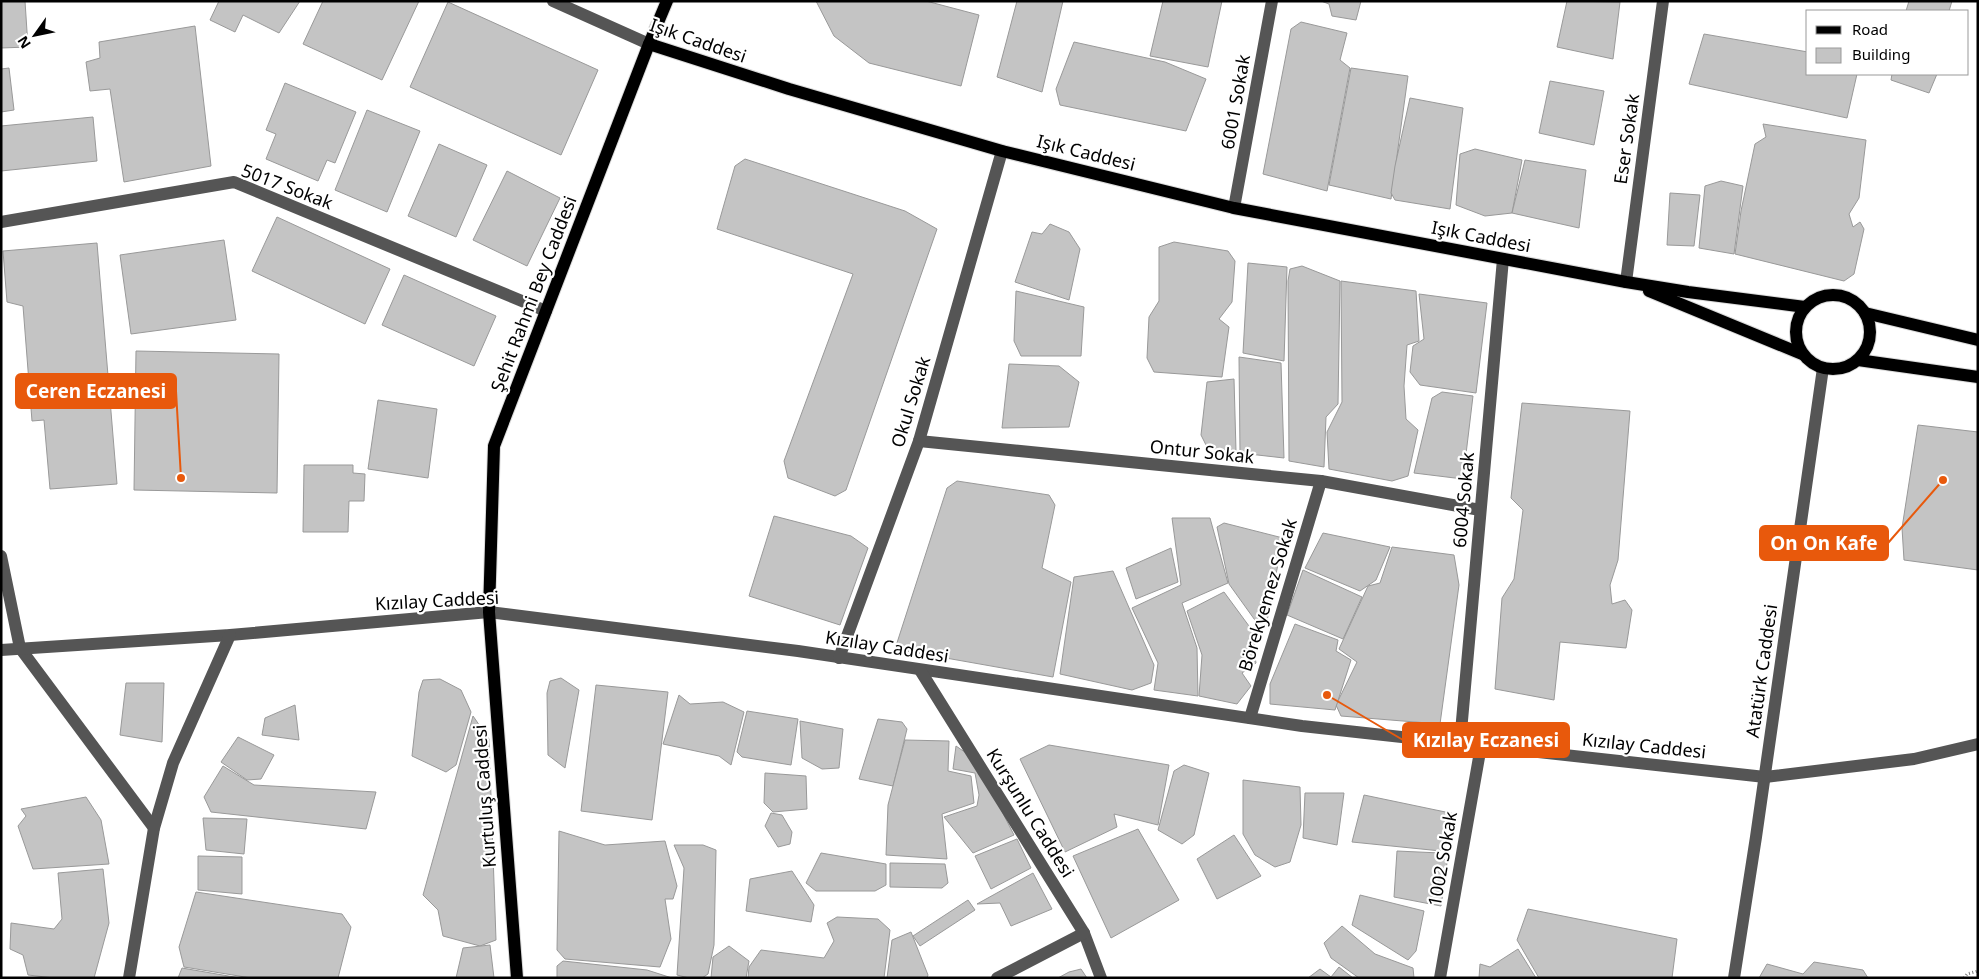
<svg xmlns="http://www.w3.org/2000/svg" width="1979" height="979" font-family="'Noto Sans',sans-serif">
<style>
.building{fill:#c4c4c4;stroke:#999}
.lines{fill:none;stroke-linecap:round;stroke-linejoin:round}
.major-casing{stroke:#dbdbdb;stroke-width:14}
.path{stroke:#777;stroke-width:3;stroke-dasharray:1 2.5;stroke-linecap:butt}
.minor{stroke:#555;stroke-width:12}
.major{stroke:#000;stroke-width:12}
.labels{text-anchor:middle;stroke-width:4.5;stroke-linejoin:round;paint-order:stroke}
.street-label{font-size:18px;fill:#000;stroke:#fff}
.leader{fill:none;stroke:#e8590c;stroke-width:2}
.callout-dot{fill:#e8590c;stroke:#fff;stroke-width:2}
.callout{fill:#e8590c;stroke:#e8590c;stroke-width:2}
.callout-label{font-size:19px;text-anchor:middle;font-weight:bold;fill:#fff}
</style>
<rect width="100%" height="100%" fill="#fff"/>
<g class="building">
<polygon points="1,1 25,1 28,47 1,48"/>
<polygon points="219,1 300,1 279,33 243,15 235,32 210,20"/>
<polygon points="323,1 419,1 382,80 303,44"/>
<polygon points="816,1 926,1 979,15 961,86 869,63 834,36"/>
<polygon points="1017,1 1063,1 1042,92 997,77"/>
<polygon points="1163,1 1222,1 1208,67 1150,56"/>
<polygon points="1321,1 1361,1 1356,20 1332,16 1329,4"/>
<polygon points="1567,1 1620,2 1613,59 1557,47"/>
<polygon points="1909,1 1952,1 1949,11 1906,11"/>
<polygon points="448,2 598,70 561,155 410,87"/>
<polygon points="1301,22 1347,33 1340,60 1350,68 1327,191 1263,174 1291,29"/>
<polygon points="195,26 211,166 124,182 110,89 90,91 86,62 100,58 99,42"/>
<polygon points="1704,34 1808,52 1808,74 1857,74 1847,118 1689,84"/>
<polygon points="1074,42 1165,62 1206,79 1186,131 1060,105 1056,89"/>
<polygon points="9,68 14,110 1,112 1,69"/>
<polygon points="1351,68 1408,76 1391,199 1329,185"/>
<polygon points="1892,74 1937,74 1929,93 1891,80"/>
<polygon points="1550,81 1604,91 1594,145 1539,133"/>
<polygon points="285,83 356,112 335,163 327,160 318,181 266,159 276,134 266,130"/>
<polygon points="1410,98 1463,108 1450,209 1395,200 1391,193 1395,166"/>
<polygon points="367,110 420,131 387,212 335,190"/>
<polygon points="93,117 97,161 1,171 1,126"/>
<polygon points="1763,124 1866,140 1859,198 1849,214 1853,227 1860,222 1864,229 1854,274 1844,281 1735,254 1741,211 1755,144 1766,137"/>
<polygon points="439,144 487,165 456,237 408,216"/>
<polygon points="1475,149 1522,160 1512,213 1485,216 1456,205 1460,154"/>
<polygon points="745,159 905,211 937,229 846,490 835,496 788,478 784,461 853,274 717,229 735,166"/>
<polygon points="1525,160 1586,170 1579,228 1512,213"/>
<polygon points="507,171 560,198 527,266 473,240"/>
<polygon points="1721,181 1743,186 1734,254 1699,248 1705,186"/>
<polygon points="1670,193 1700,195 1694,246 1667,245"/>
<polygon points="277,217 390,269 365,324 252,271"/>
<polygon points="1050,224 1069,232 1080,249 1069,300 1015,282 1032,232 1042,234"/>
<polygon points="224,240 236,320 131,334 120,255"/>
<polygon points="1174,242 1228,251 1235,261 1232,302 1219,319 1229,327 1222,377 1154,372 1147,358 1149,317 1159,301 1159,247"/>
<polygon points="97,243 117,484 50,489 44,420 32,421 23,306 7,302 3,251"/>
<polygon points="1248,263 1287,267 1284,361 1243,353"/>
<polygon points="1302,266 1340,281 1338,404 1326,417 1324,467 1289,461 1288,281 1290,269"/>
<polygon points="404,275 496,316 474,366 382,325"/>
<polygon points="1341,281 1416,291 1419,341 1407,345 1404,386 1406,419 1418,430 1408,476 1392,481 1329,469 1327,432 1342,402"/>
<polygon points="1016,291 1084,307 1081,356 1021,356 1014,341"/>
<polygon points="1419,294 1487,303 1476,393 1420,385 1410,372 1413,346 1424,339"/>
<polygon points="136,351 279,354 277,493 134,490"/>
<polygon points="1239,357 1281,363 1284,458 1240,453"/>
<polygon points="1009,364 1059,366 1079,382 1069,427 1002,428"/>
<polygon points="1234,379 1236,451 1208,449 1201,435 1207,382"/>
<polygon points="1442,392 1473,396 1463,479 1414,473 1432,398"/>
<polygon points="378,400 437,409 428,478 368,469"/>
<polygon points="1522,403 1630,411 1618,560 1610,585 1612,604 1625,600 1632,610 1626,648 1560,642 1554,700 1495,689 1502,598 1514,579 1523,510 1511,498"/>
<polygon points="1918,425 1978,432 1978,570 1904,560 1902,528"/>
<polygon points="304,465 353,465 353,473 365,474 364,501 349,501 348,532 303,532"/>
<polygon points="957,481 1049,495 1055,505 1042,568 1071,582 1053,677 895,649 947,488"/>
<polygon points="774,516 851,536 868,548 840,625 749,596"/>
<polygon points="1172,518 1210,518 1228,583 1182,603 1197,648 1198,696 1154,690 1158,663 1132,608 1181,585"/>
<polygon points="1224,523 1283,538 1267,621 1257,623 1229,584 1217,527"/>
<polygon points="1323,533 1390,547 1376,580 1360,591 1305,568"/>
<polygon points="1392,547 1454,555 1459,585 1440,724 1341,716 1336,705 1357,662 1339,649 1368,586 1380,583"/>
<polygon points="1171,548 1178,582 1136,599 1126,568"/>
<polygon points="1303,570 1362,597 1343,639 1287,615"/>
<polygon points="1113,571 1154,665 1151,683 1132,690 1060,674 1074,577"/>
<polygon points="1224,592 1260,641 1253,645 1256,663 1242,673 1251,686 1237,704 1199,696 1202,655 1187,611"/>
<polygon points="1295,624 1338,640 1336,651 1351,660 1335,710 1270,704 1270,684"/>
<polygon points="561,678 579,690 565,768 548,755 547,693 550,681"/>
<polygon points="440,679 461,690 471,712 456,765 446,772 412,756 419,692 423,680"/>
<polygon points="126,683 164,683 162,742 120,735"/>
<polygon points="596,685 668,692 652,820 581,811"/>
<polygon points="679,695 690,704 723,702 744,712 731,765 719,756 663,744"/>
<polygon points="295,705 299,740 262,735 265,718"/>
<polygon points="747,711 798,719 791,765 742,757 737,752"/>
<polygon points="473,716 489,739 496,940 480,946 443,936 438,910 423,895"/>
<polygon points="878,719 902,722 907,729 893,786 859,779"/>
<polygon points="800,721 843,729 839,768 822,769 802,758"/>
<polygon points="238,737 274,755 261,779 247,780 221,762"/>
<polygon points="905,740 949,741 948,771 971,776 974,803 942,814 947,859 886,855 888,805"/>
<polygon points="1049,745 1169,765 1158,825 1114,814 1117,827 1065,852 1020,759"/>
<polygon points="956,746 975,759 1014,835 973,853 944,817 977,806 979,795 975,773 953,769"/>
<polygon points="1184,765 1209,773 1194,835 1182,844 1158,830 1174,771"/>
<polygon points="223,766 254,785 376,792 366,829 211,812 204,797"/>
<polygon points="765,773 806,776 807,809 773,812 764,803"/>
<polygon points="1243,780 1300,787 1301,825 1290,862 1275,867 1255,855 1243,834"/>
<polygon points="1305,793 1344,793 1337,845 1303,838"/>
<polygon points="1364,795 1455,814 1445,820 1441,851 1352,842"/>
<polygon points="86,797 101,820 109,864 33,869 18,826 26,816 21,809"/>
<polygon points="771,813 782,815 792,832 790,844 778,847 765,826"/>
<polygon points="203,818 247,819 244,854 206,850"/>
<polygon points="1138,829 1179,900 1111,938 1073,856"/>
<polygon points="559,831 605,845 665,841 677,886 673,899 665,899 671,939 660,967 565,959 557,950"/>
<polygon points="1234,835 1261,876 1217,899 1197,859"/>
<polygon points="1017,839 1031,868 991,889 975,856"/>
<polygon points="674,845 703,845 716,850 714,945 708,974 702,978 689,978 677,975 684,868"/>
<polygon points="1397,851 1440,853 1447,863 1441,906 1394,897"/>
<polygon points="821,853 886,864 886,885 875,891 816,891 806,883"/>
<polygon points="198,856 242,857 242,894 198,890"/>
<polygon points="890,863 945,864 948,883 942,888 890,887"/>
<polygon points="103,869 109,923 94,978 54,978 28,975 23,955 10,949 11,923 54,929 62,919 58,873"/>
<polygon points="792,871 814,905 811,922 746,911 750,879"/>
<polygon points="1033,873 1052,909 1011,926 1000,903 977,904"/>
<polygon points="196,892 342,914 351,927 338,978 251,978 184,967 179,947"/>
<polygon points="1360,895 1424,911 1416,951 1408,960 1352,925"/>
<polygon points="968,900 975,910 920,946 913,936"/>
<polygon points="1528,909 1677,939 1672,978 1539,978 1517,940"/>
<polygon points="837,917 878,919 890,930 884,978 748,978 749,967 761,950 824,958 834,941 827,923"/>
<polygon points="1342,926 1375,954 1413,968 1414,978 1359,978 1331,958 1324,943"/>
<polygon points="911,932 928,975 927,978 887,978 892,940"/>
<polygon points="490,945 494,978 456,978 463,948"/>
<polygon points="729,946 749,961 746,978 711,978 713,957"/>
<polygon points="1518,949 1536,978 1479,978 1480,964 1490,967"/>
<polygon points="563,961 647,970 672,978 557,978 557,966"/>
<polygon points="1814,962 1863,970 1868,978 1759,978 1767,964 1803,974"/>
<polygon points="1339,967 1353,978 1308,978 1320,969 1331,977"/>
<polygon points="182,968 240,978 178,978"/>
<polygon points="1081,969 1087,978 1058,978 1069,972"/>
</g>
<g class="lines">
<defs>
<g id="major">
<polyline points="649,44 789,89 1002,151 1234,208 1626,282 1688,292 1805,307"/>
<polyline points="1649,291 1802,354"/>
<circle cx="1833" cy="332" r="37"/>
<polyline points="1865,313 1978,340"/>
<polyline points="1858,360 1978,377"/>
<polyline points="517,978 489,612 494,446 649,44 667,1"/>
</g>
</defs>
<use href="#major" class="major-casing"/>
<polyline class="path" points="1964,978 1967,974 1978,971"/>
<g class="minor">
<polyline points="553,1 649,44"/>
<polyline points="1234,208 1272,1"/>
<polyline points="1,222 234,182 546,311"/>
<polyline points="1626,282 1663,1"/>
<polyline points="919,441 1321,481 1480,510"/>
<polyline points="1,556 20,648 154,828"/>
<polyline points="1,650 230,635 489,612 798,651 1302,726 1765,777 1914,759 1978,744"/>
<polyline points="839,658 919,441 1002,151"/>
<polyline points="920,670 1084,933 1101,978"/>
<polyline points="1250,718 1321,481"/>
<polyline points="1460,743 1503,259"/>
<polyline points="129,978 154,828 173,763 230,635"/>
<polyline points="997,978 1084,933"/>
<polyline points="1440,978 1481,746"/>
<polyline points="1734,978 1756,837 1823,368"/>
</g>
<use href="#major" class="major"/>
</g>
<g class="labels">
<g class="street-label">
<text transform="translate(698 41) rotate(19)" y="6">Işık Caddesi</text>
<text transform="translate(1236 102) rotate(-80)" y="6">6001 Sokak</text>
<text transform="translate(1627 139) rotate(-82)" y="6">Eser Sokak</text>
<text transform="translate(1086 153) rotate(14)" y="6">Işık Caddesi</text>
<text transform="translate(287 187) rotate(21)" y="6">5017 Sokak</text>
<text transform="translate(1481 237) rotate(11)" y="6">Işık Caddesi</text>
<text transform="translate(534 294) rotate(-69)" y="6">Şehit Rahmi Bey Caddesi</text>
<text transform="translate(911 402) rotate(-73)" y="6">Okul Sokak</text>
<text transform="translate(1202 452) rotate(6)" y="6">Ontur Sokak</text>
<text transform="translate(1464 500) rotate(-85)" y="6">6004 Sokak</text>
<text transform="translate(1268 595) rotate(-73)" y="6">Börekyemez Sokak</text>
<text transform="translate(437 601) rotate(-3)" y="6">Kızılay Caddesi</text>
<text transform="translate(887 647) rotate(9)" y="6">Kızılay Caddesi</text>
<text transform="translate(1762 671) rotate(-82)" y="6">Atatürk Caddesi</text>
<text transform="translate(1644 746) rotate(6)" y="6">Kızılay Caddesi</text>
<text transform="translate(485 796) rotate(-94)" y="6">Kurtuluş Caddesi</text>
<text transform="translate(1030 813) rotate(58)" y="6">Kurşunlu Caddesi</text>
<text transform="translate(1443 859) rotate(-80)" y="6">1002 Sokak</text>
</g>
</g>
<path class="leader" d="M181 478L176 391M1943 480L1888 543M1327 695L1403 740"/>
<g class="callout-dot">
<circle cx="181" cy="478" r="5"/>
<circle cx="1943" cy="480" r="5"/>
<circle cx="1327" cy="695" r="5"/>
</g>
<g class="callout">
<rect x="16" y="374" width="160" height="34" rx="5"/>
<rect x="1760" y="526" width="128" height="34" rx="5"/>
<rect x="1403" y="723" width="166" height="34" rx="5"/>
</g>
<g class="callout-label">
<text x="96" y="398">Ceren Eczanesi</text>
<text x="1824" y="550">On On Kafe</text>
<text x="1486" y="747">Kızılay Eczanesi</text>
</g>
<rect width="1979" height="979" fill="none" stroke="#000000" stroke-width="5"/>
<rect x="1806" y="10" width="162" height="65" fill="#ffffff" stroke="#999999"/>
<rect x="1816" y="26" width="25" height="8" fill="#000000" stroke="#999999"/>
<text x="1852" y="35" font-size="15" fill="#000000">Road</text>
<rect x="1816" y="48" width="25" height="15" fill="#c4c4c4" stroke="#999999"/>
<text x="1852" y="60" font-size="15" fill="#000000">Building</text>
<g transform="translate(35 35) rotate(237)" stroke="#ffffff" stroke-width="4" paint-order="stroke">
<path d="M0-4L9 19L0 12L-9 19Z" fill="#000000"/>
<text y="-8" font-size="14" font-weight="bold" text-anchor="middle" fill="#000000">N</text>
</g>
</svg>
